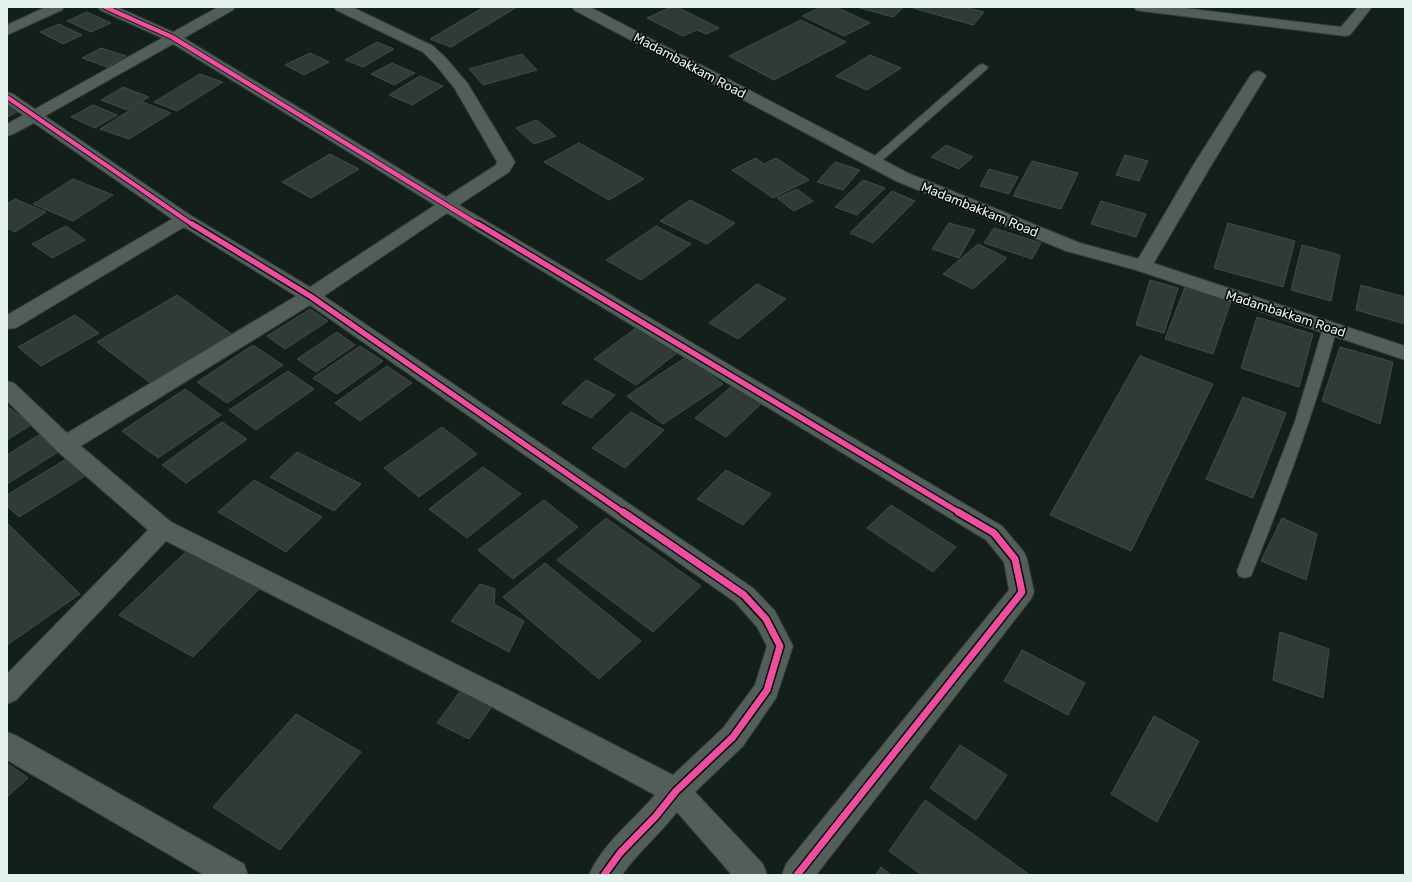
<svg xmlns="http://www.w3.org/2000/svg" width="1412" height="882" font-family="Rubik,sans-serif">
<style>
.building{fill:#303b38;stroke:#404c49}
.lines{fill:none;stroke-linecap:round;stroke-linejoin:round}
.service-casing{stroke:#313b38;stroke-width:2}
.minor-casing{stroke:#313b38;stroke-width:2}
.tertiary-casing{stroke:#313b38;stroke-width:2}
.service{fill:#535e5a;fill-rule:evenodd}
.minor{fill:#535e5a;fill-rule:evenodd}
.tertiary{fill:#535e5a;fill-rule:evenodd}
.cycleway-far2-casing{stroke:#030b08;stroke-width:6}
.cycleway-far1-casing{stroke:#030b08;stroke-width:8}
.cycleway-casing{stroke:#030b08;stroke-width:10}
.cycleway-far2{stroke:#ef4d9e;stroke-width:4.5}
.cycleway-far1{stroke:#ef4d9e;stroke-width:5.5}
.cycleway{stroke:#ef4d9e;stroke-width:7}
.labels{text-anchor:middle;stroke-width:3.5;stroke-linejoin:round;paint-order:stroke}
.street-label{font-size:13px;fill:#e5f3ed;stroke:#030b08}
</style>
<rect width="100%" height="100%" fill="#121f1b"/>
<g class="building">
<polygon points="484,7 517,7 451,47 430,39"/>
<polygon points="671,7 677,7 719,28 706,34 697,30 683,36 647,18"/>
<polygon points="821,7 836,7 870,23 844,36 802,16"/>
<polygon points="857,7 904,7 893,17"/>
<polygon points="914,7 964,7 984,12 973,25 913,8"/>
<polygon points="87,12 111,23 91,32 67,21"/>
<polygon points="801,20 846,42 774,80 729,56"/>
<polygon points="59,24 82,35 63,44 40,32"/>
<polygon points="377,42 394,49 363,67 345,60"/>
<polygon points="101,48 126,56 107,67 82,58"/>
<polygon points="310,53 329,62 304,75 285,65"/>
<polygon points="522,54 537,70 483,85 469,69"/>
<polygon points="870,55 901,68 867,90 836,76"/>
<polygon points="392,63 415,73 394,85 371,74"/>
<polygon points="200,74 223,82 177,111 154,102"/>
<polygon points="420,76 443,86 412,105 389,95"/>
<polygon points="123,87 149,97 127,110 101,100"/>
<polygon points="7,102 21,110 7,117"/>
<polygon points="143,102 171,113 129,139 100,129"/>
<polygon points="93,105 117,115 95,128 71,117"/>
<polygon points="537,120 556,136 534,144 516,128"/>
<polygon points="579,143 644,179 609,200 544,162"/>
<polygon points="946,145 973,157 959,169 931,157"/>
<polygon points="330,154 359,169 311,198 282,182"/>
<polygon points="1125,155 1148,161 1139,181 1116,175"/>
<polygon points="756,158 764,164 776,158 809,180 773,198 732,170"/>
<polygon points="1032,161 1078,173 1061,209 1013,196"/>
<polygon points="835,162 860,170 843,190 817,182"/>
<polygon points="989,169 1018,177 1009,194 980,186"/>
<polygon points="73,179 113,195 73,221 33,204"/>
<polygon points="863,180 885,188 857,215 835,207"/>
<polygon points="797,189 813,201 794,211 777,198"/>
<polygon points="892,191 915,201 873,243 850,233"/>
<polygon points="15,199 46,212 15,232 7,228 7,204"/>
<polygon points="690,200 735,223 707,244 660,221"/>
<polygon points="1101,201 1146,214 1136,237 1091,224"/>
<polygon points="949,223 975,230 959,258 932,249"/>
<polygon points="1228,223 1295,241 1283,287 1214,268"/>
<polygon points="66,226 85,240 52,258 32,244"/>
<polygon points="656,226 691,244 641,280 606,260"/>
<polygon points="994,228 1041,243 1032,259 984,243"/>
<polygon points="978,244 1007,258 973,289 943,274"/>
<polygon points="1302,245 1340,255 1331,301 1291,290"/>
<polygon points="1150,280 1178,288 1164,333 1136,325"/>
<polygon points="757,284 786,299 738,339 709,323"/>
<polygon points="1361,285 1405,297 1405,324 1356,310"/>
<polygon points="1185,287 1231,301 1213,354 1165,339"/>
<polygon points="177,295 233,335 153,385 97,342"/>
<polygon points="310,309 328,321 285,349 267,336"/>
<polygon points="75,315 99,333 41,366 18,347"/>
<polygon points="1257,317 1313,334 1299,387 1241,368"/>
<polygon points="640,325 682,349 636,385 594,359"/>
<polygon points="337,332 355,345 316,372 297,359"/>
<polygon points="253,345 283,365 227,403 197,382"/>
<polygon points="360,346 383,361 337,394 313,378"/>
<polygon points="1340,347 1393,362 1380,424 1322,401"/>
<polygon points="1140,356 1213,384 1131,551 1050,515"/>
<polygon points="686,357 723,384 663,424 627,396"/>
<polygon points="387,366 412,383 360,421 335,403"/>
<polygon points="288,371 314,389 256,430 229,410"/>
<polygon points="586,380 615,395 591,418 562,403"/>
<polygon points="733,385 763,402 726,437 695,418"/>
<polygon points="185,389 221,415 158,458 122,431"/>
<polygon points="1243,397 1286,413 1253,498 1206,479"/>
<polygon points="7,406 31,425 7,440"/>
<polygon points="631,412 664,430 625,468 592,448"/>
<polygon points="222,422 247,439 186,483 162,465"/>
<polygon points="442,427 477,454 419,497 384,468"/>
<polygon points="39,435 58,452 7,484 7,455"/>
<polygon points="297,452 361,484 334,511 270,477"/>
<polygon points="71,456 90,473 19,517 7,506 7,495"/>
<polygon points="483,467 521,494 467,538 429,509"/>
<polygon points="726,470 771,494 743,525 697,499"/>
<polygon points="254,480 322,517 286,552 218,512"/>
<polygon points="544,500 578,527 513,579 478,550"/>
<polygon points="891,505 956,547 933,572 867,528"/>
<polygon points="606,518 701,586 653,632 557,560"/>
<polygon points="1282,518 1317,534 1306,580 1261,561"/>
<polygon points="7,523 80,594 7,645"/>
<polygon points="188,550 261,587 193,657 119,615"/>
<polygon points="545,563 641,641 599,679 503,597"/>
<polygon points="480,584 495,589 494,604 524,621 509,652 451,621"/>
<polygon points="1280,632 1329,649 1323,698 1273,680"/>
<polygon points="1022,650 1085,683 1068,715 1004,681"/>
<polygon points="461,690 493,705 469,739 437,723"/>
<polygon points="296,714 361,752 280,850 213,807"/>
<polygon points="1154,716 1199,741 1157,822 1111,794"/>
<polygon points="960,745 1007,775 976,820 930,788"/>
<polygon points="7,763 28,778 7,797"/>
<polygon points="925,800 1030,875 922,875 889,851"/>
<polygon points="881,867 891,875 876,875"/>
</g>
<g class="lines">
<defs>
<g id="service">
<polygon points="983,64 988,67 987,69 878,164 870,164 868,162 870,160 979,65"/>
<path d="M1330,323L1335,325L1337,328C1315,411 1285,491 1253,571L1251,576L1245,578L1239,576L1237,571L1295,421L1323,328L1325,325Z"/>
</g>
<g id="minor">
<polygon points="46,7 64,7 62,10 7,35 7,25"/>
<path d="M98,7H117L173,32L218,7H235L233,10L184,38L446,197L496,165L497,162L455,89L435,64L423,52L336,10L334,7H352L433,46L446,58L468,84L515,162L509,172L459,205L1002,526L1024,552L1027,559L1034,592L1031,599L816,875H782L786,864L1009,590L1004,562L986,540L447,213L324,296L753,588L775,611L793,646L776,698L743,746L695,792L763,864L767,875H732L677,812C660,834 638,852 622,875H589C603,843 633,821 655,795L494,708L166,541L16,700L7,704V674L148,530L57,451L7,401V381L14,383L67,433L296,296L184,227L16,328L7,329V315L172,219L34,123L13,134L7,136V124L23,115L7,104V92L13,94L35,109L162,38L100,10ZM173,44L435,205L310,287L190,215L45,116ZM310,305L735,602L757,627L767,646L755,685L723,728L673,775L512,692L171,522L81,446Z"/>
<polygon points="1134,7 1176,7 1341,27 1358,7 1372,7 1350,35 1345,36 1141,11 1136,10"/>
<polygon points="1258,71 1263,73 1266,76 1212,164 1152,266 1150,270 1143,272 1136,270 1134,266 1194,164 1250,76 1253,73"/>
<polygon points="7,732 17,736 244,864 248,875 204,875 7,760"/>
</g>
<polygon id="tertiary" points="572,7 590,7 908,173 1080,243 1150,262 1405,346 1405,360 1136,270 1066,251 896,181 574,10"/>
</defs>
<use href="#service" class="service-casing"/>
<use href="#minor" class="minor-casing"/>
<use href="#tertiary" class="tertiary-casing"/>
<use href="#service" class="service"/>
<use href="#minor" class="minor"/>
<use href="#tertiary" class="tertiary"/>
<defs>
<g id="cycleway-far2">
<polyline points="105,7 172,37 479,225"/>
<polyline points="7,97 193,225"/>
</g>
<g id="cycleway-far1">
<polyline points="192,224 310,296 624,513"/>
<polyline points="478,224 960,513"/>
</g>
<g id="cycleway">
<polyline points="604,875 620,853 656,816 676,791 733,737 767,690 780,646 766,619 744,595 623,512"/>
<polyline points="797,875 1022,592 1015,559 994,533 958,512"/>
</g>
</defs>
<use href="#cycleway-far2" class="cycleway-far2-casing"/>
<use href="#cycleway-far1" class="cycleway-far1-casing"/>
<use href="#cycleway" class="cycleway-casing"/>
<use href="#cycleway-far2" class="cycleway-far2"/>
<use href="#cycleway-far1" class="cycleway-far1"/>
<use href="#cycleway" class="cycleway"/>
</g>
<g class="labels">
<g class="street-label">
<text transform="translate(690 65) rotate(28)" y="5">Madambakkam Road</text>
<text transform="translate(980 209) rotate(22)" y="5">Madambakkam Road</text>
<text transform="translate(1286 313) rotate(18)" y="5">Madambakkam Road</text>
</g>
</g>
<rect width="1412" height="882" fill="none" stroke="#e5f3ed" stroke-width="16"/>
</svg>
